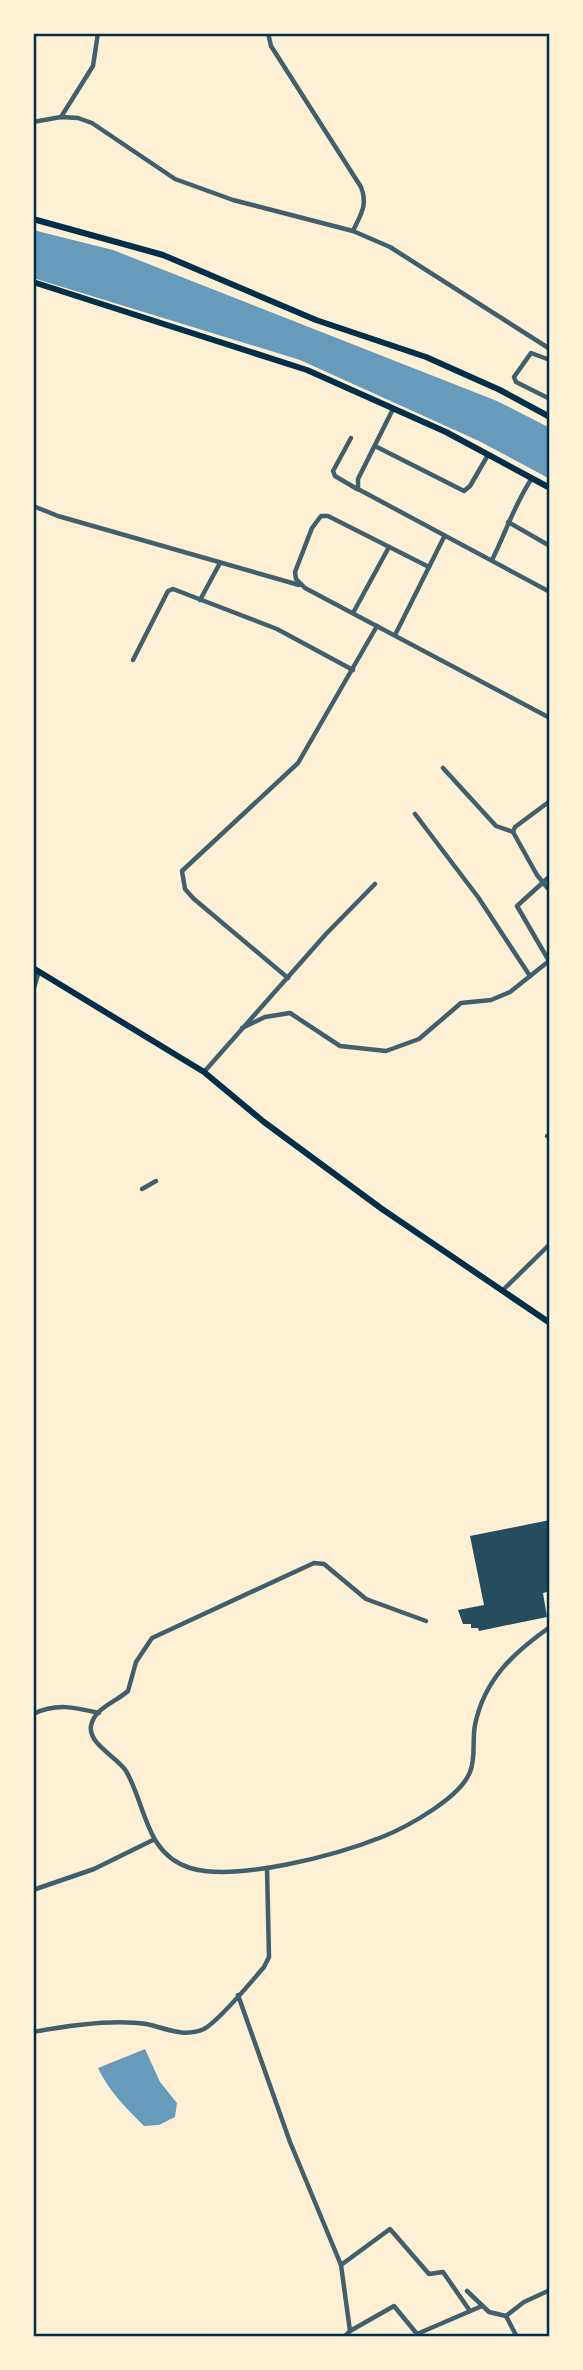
<svg xmlns="http://www.w3.org/2000/svg" width="583" height="2370" font-family="'Libre Baskerville',serif">
<style>
.water{fill:#669bbc}
.building{fill:#264d5e}
.lines{fill:none;stroke-linecap:round;stroke-linejoin:round}
.minor{stroke:#3f606c;stroke-width:4.5}
.primary{stroke:#003049;stroke-width:6}
.neatline{fill:none;stroke:#003049;stroke-width:2.5}
</style>
<rect width="100%" height="100%" fill="#fdf0d5"/>
<g class="water">
<polygon points="33,230 113,250 497,401 550,428 550,479 479,441 300,360 33,278"/>
<path d="M145,2049L160,2082L177,2103L175,2117L159,2125L144,2126C127,2109 108,2090 98,2068Z"/>
</g>
<polygon class="building" points="550,1520 550,1591 543,1593 547,1617 479,1631 478,1628 471,1628 471,1624 463,1624 458,1610 484,1605 470,1536"/>
<g class="lines">
<g class="minor">
<path d="M268,33L271,46L361,187C368,205 361,214 353,231"/>
<polyline points="61,117 93,66 98,33"/>
<polyline points="33,122 61,117 78,118 92,123 175,179 233,200 353,231 390,247 550,349"/>
<polyline points="550,360 531,353 514,377 516,382 550,399"/>
<polyline points="393,409 358,479 358,489 550,592"/>
<polyline points="351,438 333,471 335,476 357,489"/>
<polyline points="375,446 464,491 470,486 488,455"/>
<polyline points="33,506 58,516 299,585"/>
<polyline points="508,522 550,546"/>
<path d="M492,560C506,532 514,505 532,478"/>
<polyline points="429,567 328,516 321,516 312,528 295,572 296,579 305,588 550,718"/>
<polyline points="200,600 220,563"/>
<polyline points="353,613 389,547"/>
<polyline points="395,635 444,537"/>
<polyline points="133,660 168,591 173,589 277,629 353,670"/>
<polyline points="443,768 496,826 513,832"/>
<polyline points="550,801 515,827 513,832 537,875 550,891"/>
<polyline points="415,814 478,897 530,976"/>
<polyline points="288,978 194,899 185,889 182,871 298,763 377,626"/>
<polyline points="33,991 39,971"/>
<polyline points="242,1028 265,1017 290,1013 340,1046 386,1051 419,1039 461,1003 491,1000 510,992 549,961 517,906 550,876"/>
<polyline points="204,1072 326,934 375,884"/>
<polyline points="547,1136 550,1138"/>
<polyline points="142,1189 156,1181"/>
<polyline points="503,1290 550,1244"/>
<path d="M426,1621L366,1599L324,1564L314,1563L152,1638L136,1662L128,1691C116,1702 94,1708 91,1726C88,1744 117,1757 126,1771C146,1805 145,1854 190,1868C237,1882 337,1855 382,1837C407,1827 460,1798 470,1772C476,1758 472,1740 475,1725C484,1680 513,1653 550,1627"/>
<path d="M33,1714C56,1703 74,1707 99,1713"/>
<polyline points="33,1890 94,1869 153,1840"/>
<polyline points="238,1995 290,2142 341,2265 350,2331 344,2337"/>
<path d="M33,2032C65,2026 115,2019 146,2024C165,2028 184,2038 204,2029C219,2021 251,1982 264,1967L269,1957L267,1868"/>
<polyline points="341,2265 390,2229 429,2274 443,2272 470,2311"/>
<polyline points="467,2291 489,2312 506,2316 524,2302 550,2290"/>
<polyline points="506,2316 517,2337"/>
<polyline points="350,2331 394,2306 417,2334 482,2306"/>
<polyline points="203,2336 203,2337"/>
</g>
<g class="primary">
<polyline points="33,219 163,255 316,320 426,357 500,390 550,417"/>
<polyline points="33,282 307,370 446,432 550,488"/>
<polyline points="33,968 204,1072 264,1122 382,1209 550,1323"/>
</g>
</g>
<rect width="583" height="2370" fill="none" stroke="#fdf0d5" stroke-width="70"/>
<rect x="35" y="35" width="513" height="2300" class="neatline"/>
</svg>
